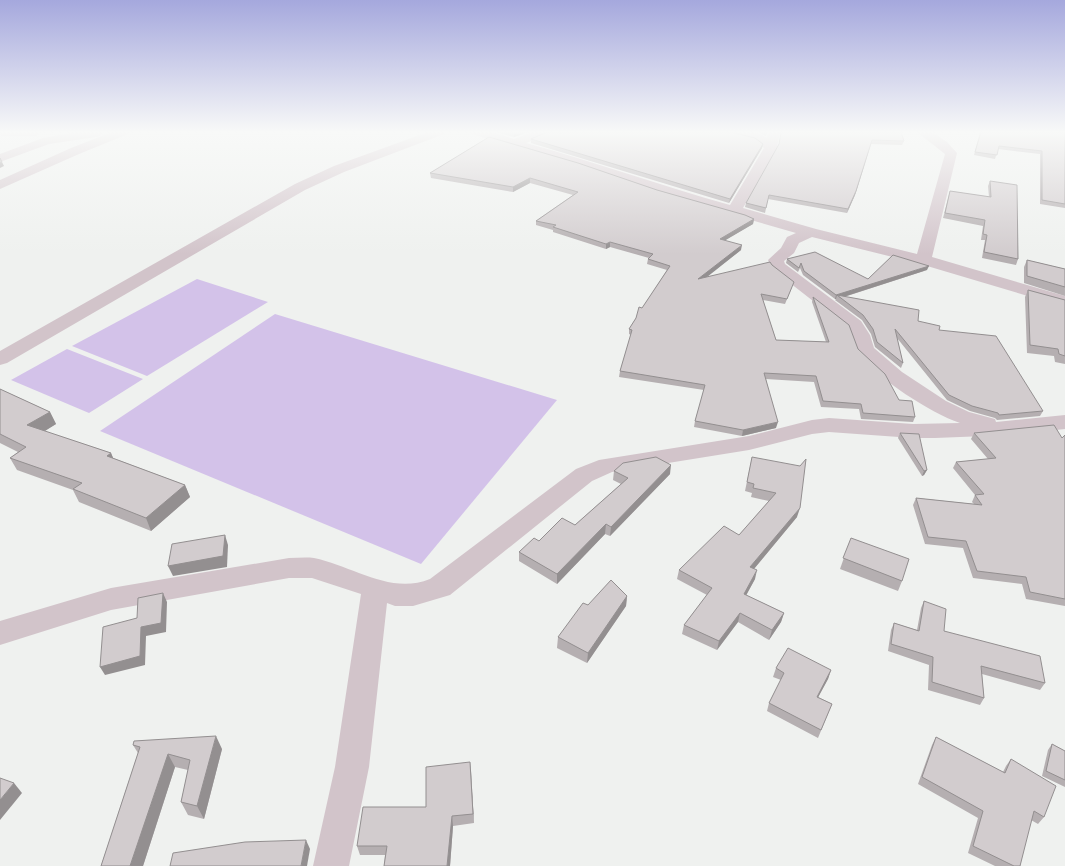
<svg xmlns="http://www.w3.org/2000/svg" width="1065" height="866" font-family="'IBM Plex Sans',sans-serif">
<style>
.green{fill:#d3c2e9}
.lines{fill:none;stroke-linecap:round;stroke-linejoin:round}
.minor{fill:#d2c4ca;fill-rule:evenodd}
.wall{fill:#b5afb1}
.shaded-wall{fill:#938f90}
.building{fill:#d2ccce;stroke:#938f90}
</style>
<rect width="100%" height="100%" fill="#eff1ef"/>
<g class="green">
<polygon points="197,279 268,302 147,376 72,346"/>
<polygon points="275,314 557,400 421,564 100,431"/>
<polygon points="67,349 143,379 89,413 11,380"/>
</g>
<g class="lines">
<g class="minor">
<polygon points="0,132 42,132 36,136 1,136"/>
<polygon points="77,132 102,133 100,136 96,137 49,144 0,162 0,154 43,138"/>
<polygon points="112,132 130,132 128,134 79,154 0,189 0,180 71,148"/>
<polygon points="428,132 446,132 444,134 344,172 305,190 7,363 0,365 0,351 295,184 334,166"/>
<path d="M470,132H491L514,139L533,132H552L550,134L526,143C595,162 662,186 730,205L764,148L755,141L727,134L725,132C739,132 756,130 767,138L768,132H780L777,147L743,208L816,229L917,254L945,154L917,132H932L947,142L957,153L932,257L1065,296V307L917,263L812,237L799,243L794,253L784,261L785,264L861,321L870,335L874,348L902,372L946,401L969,412L995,419L996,422L1065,415V429L1010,435L935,438H913L829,432L812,434L749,450L612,472L592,481L450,595L413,606H395L387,603L369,767L349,866H313L335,767L361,594L312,578H289L111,610L0,645V621L111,588L289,558C297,558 306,557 314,558C353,566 390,595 430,579L576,469L599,460L749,436L812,420L829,418L913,424L960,423C930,413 879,379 858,354C852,347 854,337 849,329L772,269L768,260L781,248L787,237L796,233L657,193L578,166L472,134Z"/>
</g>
</g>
<g class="wall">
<polygon points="495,132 528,132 514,137"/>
<polygon points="757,132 767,132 766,136"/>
<polygon points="781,132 904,141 902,145 871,144 855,195 847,213 768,199 765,213 745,207 746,203 779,144"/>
<polygon points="980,132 1065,132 1065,208 1040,204 1040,154 998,149 995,159 974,155"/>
<polygon points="489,137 657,190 754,219 753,224 725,240 741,250 706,277 772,265 792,287 785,304 763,300 776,340 826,342 812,302 813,297 858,349 899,400 915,417 913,422 861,419 859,409 821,407 814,382 766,379 776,428 742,436 694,427 695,421 704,390 619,377 620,371 631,335 629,334 629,329 667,270 647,264 648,259 649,258 610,247 606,249 553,232 553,230 536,225 536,221 573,195 530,183 513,192 431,178 430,173"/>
<polygon points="531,139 763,144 762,148 729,203 531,143"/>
<polygon points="990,181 1018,259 1016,265 982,258 985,240 981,240 983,226 943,218 950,191 989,197 988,186"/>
<polygon points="787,259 868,279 927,270 844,297 918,321 939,330 1043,411 1040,416 997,420 995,418 970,411 947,400 897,338 903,363 901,368 875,347 871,334 862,320 835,300 836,299 835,299 803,275 800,268 798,272 786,263"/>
<polygon points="1027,260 1065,269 1065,296 1024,283 1024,267"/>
<polygon points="1028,290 1065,300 1065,364 1055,362 1054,356 1027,353 1025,297"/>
<polygon points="0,389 50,412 56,424 44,431 111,453 113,458 185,485 190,497 151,531 79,502 73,490 17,470 10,458 18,452 0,443"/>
<polygon points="900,433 927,470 924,475 922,476 898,438"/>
<polygon points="974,433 1062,438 1065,435 1065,606 1026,599 1022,584 973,578 963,548 925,544 913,505 916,498 974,504 972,502 975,495 953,468 956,462 988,459 971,439"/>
<polygon points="752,457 797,517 754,569 755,579 746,595 784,613 781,622 769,640 738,622 717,650 682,634 684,625 707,595 677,579 679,570 739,535 769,501 751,497 752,493 745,491"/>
<polygon points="614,471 670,474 610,536 605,534 557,584 519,561 519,552 539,541 575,525 621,484 613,480"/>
<polygon points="851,538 902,581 898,591 840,569"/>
<polygon points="627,596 626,606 587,663 557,648 558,637"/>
<polygon points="924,601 944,631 1045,683 1040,690 982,674 984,698 980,705 928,690 929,665 888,651 891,630 894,623 917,630 921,608"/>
<polygon points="776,668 831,670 828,679 818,697 832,704 818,738 767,711 769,703 781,680 773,677"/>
<polygon points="936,737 1003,772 1006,766 1011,759 1044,817 1038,824 1031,820 1020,866 995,866 968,853 978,818 918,784 932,745"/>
<polygon points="1052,744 1065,751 1065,787 1042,776 1048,750"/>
<polygon points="133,745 222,749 204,819 188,815 181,802 188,770 175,767 143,866 101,866 138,753"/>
<polygon points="470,762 474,823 453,826 450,866 384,866 385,855 360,855 357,846 426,807"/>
</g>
<g class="shaded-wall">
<polygon points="517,132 528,132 514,137 514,134"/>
<polygon points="872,140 855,195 847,213 848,209"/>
<polygon points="763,144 762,148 729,203 730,199"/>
<polygon points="2,162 4,166 0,168 0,163"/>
<polygon points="530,178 530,183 513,192 513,187"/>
<polygon points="754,219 753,224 719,244 720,239"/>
<polygon points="610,242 610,247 606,249 606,244"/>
<polygon points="742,245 741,250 697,285 698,279"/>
<polygon points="929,266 927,270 840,298 837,295 836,299 835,299 836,295"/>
<polygon points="50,412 56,424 34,438 27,425"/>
<polygon points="778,422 776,428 742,436 743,430"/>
<polygon points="111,453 116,465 107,456"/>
<polygon points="671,465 670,474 610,536 611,527"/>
<polygon points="927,470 924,475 922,476 924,471"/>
<polygon points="185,485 190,497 151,531 146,518"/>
<polygon points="800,508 797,517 748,576 750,567"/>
<polygon points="606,524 605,534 557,584 557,574"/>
<polygon points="225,535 228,545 227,567 173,576 168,566"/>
<polygon points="757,570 755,579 742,603 744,594"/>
<polygon points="163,593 167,602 166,632 146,636 145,665 105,675 100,667"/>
<polygon points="627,596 626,606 587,663 588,653"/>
<polygon points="740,613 738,622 717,650 719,641"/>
<polygon points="784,613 781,622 769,640 772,630"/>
<polygon points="831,670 828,679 814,705 817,697"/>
<polygon points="216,736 222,749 204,819 197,806"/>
<polygon points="168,754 175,767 143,866 130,866"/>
<polygon points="470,762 471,771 474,823 473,814"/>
<polygon points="14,783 22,793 0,820 0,800"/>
<polygon points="452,816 453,826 450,866 447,866"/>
<polygon points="306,840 310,849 307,866 301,866"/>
</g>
<g class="building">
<polygon points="547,132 557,132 560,133 570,132 731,132 755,138 763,144 730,199 531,139"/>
<polygon points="781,132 901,132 904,141 872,140 856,191 848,209 769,195 766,208 746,203 779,144"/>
<polygon points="981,132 1065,132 1065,204 1042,200 1042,151 999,146 997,155 975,152"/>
<polygon points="489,137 578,163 657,190 745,215 754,219 720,239 742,245 698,279 770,262 772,265 794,282 787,299 761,294 776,340 829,342 813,297 849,325 858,349 885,374 899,400 912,401 915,417 863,413 861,404 823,401 816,376 764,373 778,422 743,430 695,421 705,385 620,371 632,330 629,329 636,318 639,307 642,308 670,266 648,259 653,254 610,242 606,244 553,227 556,225 536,221 578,192 530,178 513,187 430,173"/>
<polygon points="0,158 2,162 0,163"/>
<polygon points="990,181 1017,185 1018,259 984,252 987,235 983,234 985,220 945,213 950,191 991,197"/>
<polygon points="815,252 868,279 893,255 929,266 836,295 804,271 801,263 799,268 787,259"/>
<polygon points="1027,260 1065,269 1065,287 1027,276"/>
<polygon points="1028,290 1065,300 1065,356 1059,354 1058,349 1030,345"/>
<polygon points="837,295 919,310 918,321 940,326 939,330 996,336 1043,411 999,415 998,413 972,406 949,395 895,329 903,363 877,342 873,329 863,315"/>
<polygon points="0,389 50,412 27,425 111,453 107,456 185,485 146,518 73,489 82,483 10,458 26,447 0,434"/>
<polygon points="1054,425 1062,438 1065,435 1065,599 1030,592 1026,577 977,571 966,541 928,537 916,498 982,505 975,495 984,494 956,462 996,458 974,433"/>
<polygon points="900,433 919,434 927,470 924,471"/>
<polygon points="656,457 671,465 611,527 606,524 557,574 519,552 534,538 539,541 562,518 575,525 628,478 614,471 623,463"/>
<polygon points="752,457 800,466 806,459 800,508 750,567 757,570 744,594 784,613 772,630 740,613 719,641 684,625 712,588 679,570 724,526 739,535 776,493 753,488 754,484 747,482"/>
<polygon points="225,535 223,556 168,566 172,544"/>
<polygon points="851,538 909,559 902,581 843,558"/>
<polygon points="611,580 627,596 588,653 558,637 583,603 588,605"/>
<polygon points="163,593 161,623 141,627 140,656 100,667 103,627 137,618 138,598"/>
<polygon points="924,601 946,609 944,631 1040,656 1045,683 981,666 984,698 932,682 933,657 891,644 894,623 919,631"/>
<polygon points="788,648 831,670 817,697 832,704 821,730 769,703 784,673 776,668"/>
<polygon points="216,736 197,806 181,802 190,760 168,754 130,866 101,866 140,747 133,745 134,741"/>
<polygon points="936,737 1005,773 1011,759 1056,786 1044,817 1034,811 1020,866 1014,866 973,846 983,811 922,777"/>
<polygon points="1052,744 1065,751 1065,780 1046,771"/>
<polygon points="470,762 473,814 452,816 447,866 384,866 387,846 357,846 363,807 426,807 426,767"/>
<polygon points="0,778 14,783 0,800"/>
<polygon points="306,840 301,866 170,866 173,853 245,842"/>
</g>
<linearGradient id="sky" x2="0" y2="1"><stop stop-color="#a5a8dd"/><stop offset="0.52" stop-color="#f8f9f8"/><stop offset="1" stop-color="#f8f9f8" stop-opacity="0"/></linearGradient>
<rect width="1065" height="254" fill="url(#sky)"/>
</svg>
